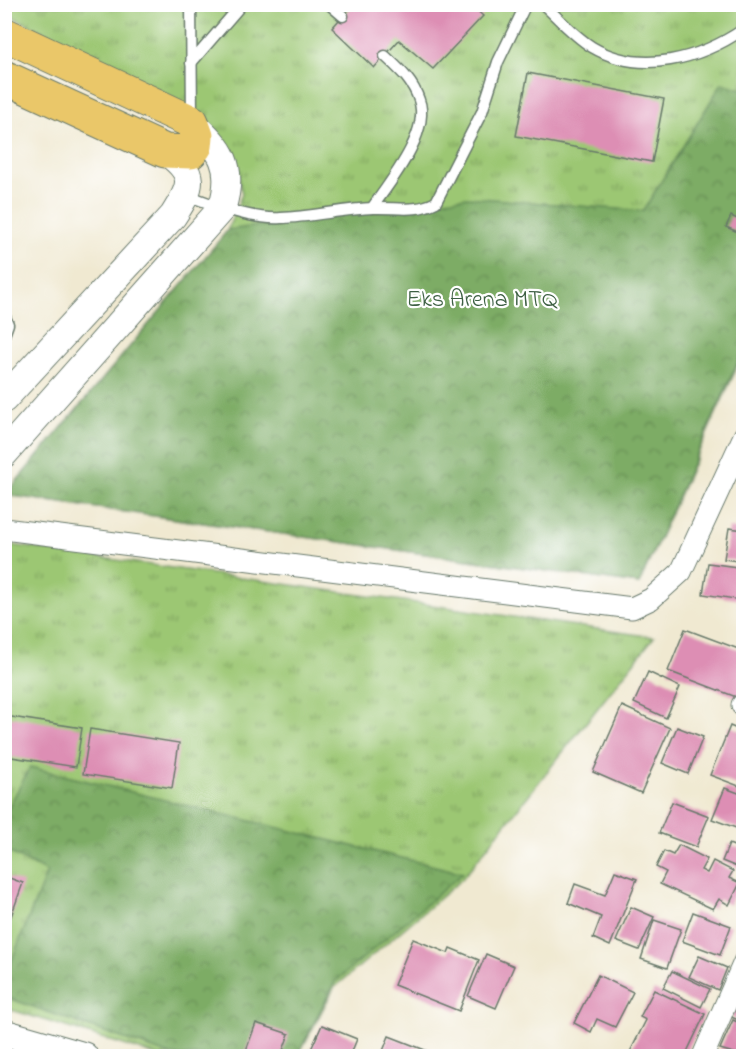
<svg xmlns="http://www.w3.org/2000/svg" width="748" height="1061" font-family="'Indie Flower',sans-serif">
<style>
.grass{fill:url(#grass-tufts);stroke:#5e8254;stroke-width:1.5}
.forest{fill:url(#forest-crowns);stroke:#4e744c;stroke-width:1.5}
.building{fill:#dd8eb4}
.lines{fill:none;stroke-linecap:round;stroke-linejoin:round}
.service-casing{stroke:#68796b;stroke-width:13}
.minor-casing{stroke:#68796b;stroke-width:23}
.tertiary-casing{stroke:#68796b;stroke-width:29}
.trunk-casing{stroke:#68796b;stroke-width:35}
.service{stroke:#fff;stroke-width:10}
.minor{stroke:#fff;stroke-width:21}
.tertiary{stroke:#fff;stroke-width:27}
.trunk{stroke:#eac769;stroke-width:33}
.labels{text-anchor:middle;stroke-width:4.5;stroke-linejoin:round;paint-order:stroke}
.park-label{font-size:24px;fill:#3e6044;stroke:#fff}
</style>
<defs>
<pattern id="grass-tufts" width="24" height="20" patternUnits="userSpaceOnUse" patternTransform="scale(1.5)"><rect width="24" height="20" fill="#9cc773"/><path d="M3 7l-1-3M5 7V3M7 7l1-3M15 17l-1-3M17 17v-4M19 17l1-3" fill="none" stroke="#7fa35f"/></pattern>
<pattern id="forest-crowns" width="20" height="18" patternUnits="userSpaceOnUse" patternTransform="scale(1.5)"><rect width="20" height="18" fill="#7dac65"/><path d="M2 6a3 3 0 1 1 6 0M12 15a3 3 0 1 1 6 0" fill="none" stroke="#668d54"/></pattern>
</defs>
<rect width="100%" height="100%" fill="#fff"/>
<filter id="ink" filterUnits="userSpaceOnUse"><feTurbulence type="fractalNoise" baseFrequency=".0167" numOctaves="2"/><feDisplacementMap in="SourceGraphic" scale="12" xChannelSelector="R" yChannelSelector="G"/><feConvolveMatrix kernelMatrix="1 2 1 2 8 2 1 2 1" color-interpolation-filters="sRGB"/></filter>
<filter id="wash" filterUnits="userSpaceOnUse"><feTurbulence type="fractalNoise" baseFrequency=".008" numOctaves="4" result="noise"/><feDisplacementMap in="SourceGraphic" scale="24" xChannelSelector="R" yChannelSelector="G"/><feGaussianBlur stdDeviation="1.35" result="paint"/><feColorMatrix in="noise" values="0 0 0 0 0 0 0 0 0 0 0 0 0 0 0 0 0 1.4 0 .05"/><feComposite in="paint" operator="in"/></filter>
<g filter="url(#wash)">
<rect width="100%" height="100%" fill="#f0e9d1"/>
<g class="grass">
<polygon points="4,5 743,5 743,354 639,584 5,495 227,231 242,194 236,165 162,92 15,18 5,10"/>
<polygon points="5,544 654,637 462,879 334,988 298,1056 159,1056 5,1008"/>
</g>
<g class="forest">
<polygon points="722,83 743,89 743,350 639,584 5,495 228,230 467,197 643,211"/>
<polygon points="30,767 463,873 335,982 297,1056 173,1056 5,997 5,977 47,872 5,850 5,814"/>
</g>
<g id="blocks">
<g class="building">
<polygon points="353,4 470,4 483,16 433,69 399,40 374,68 332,28"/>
<polygon points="528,73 664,99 652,162 516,136"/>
<polygon points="731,216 744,222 740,233 726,227"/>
<polygon points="729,528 744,530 744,562 724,559"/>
<polygon points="708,563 744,568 741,600 703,594"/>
<polygon points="685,629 744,651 744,700 668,671"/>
<polygon points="648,672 680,687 666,718 634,703"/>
<polygon points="622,706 670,728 641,793 593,772"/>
<polygon points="5,716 82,728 76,767 5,756"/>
<polygon points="730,726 744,732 744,788 710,775"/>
<polygon points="677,727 703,737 688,774 662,763"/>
<polygon points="90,729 179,743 172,788 83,774"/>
<polygon points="725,788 744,795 744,831 712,819"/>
<polygon points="672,802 709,816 696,847 659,833"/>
<polygon points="729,844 744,850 744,870 722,861"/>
<polygon points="679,845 707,859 701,870 707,873 713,861 733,871 729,878 740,883 729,905 719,899 713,909 660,884 666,872 656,867 664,851 673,855"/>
<polygon points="615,871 637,879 610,946 593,938 601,917 568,903 575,884 605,895"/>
<polygon points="4,876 23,883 5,933 4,933"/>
<polygon points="631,907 654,917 639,950 616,941"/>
<polygon points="693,912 731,926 720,955 682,941"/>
<polygon points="654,920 681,929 667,968 641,959"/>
<polygon points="413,939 448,953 450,948 479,960 459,1011 394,985"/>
<polygon points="486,954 514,966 496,1008 468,996"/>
<polygon points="699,956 727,968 718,990 689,977"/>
<polygon points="672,971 710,989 701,1007 663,988"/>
<polygon points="598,975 633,992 615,1027 597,1019 591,1032 574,1023"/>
<polygon points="654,990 705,1014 685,1056 639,1056 630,1052 646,1020 640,1017"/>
<polygon points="739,994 744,996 744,1022 731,1017"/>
<polygon points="733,1020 744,1025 744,1056 720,1049"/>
<polygon points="256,1023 289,1034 281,1056 244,1056"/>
<polygon points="322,1025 357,1039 350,1056 308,1056"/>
<polygon points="389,1036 430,1052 428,1056 381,1056"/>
</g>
</g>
</g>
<g filter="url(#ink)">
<use href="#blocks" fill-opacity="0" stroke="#68796b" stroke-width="1.5"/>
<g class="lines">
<defs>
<g id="service">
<polyline points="191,4 192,116"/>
<polyline points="329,4 343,16"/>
<path d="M543,4C558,18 574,36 592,47C641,76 700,59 744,29"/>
<polyline points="191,63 242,4"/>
<path d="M187,195C213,205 252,220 281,218C312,217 343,209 373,208C397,207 415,213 436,202L482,112L498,62L526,4"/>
<path d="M372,208C390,182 431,132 419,100C413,81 399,69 385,56"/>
<polyline points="4,315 8,324 4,335"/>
</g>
<g id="minor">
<polyline points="4,529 632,608 651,599 681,572 744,436"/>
<polyline points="742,705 744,706"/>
<polyline points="703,1056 744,962"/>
</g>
<g id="tertiary">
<path d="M4,399L173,216C193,185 197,174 165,151"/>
<path d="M4,454L222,208C235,166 222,150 192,122"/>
<polyline points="4,1033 84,1056"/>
</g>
<polyline id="trunk" points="4,34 192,122 197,136 196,146 191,152 165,151 4,77"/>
</defs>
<use href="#service" class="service-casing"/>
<use href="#minor" class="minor-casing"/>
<use href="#tertiary" class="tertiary-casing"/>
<use href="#trunk" class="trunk-casing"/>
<use href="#service" class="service"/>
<use href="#minor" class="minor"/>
<use href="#tertiary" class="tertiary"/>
<use href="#trunk" class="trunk"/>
</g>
</g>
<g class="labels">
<g class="park-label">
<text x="482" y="306">Eks Arena MTQ</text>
</g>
</g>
<rect width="748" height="1061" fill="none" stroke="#fff" stroke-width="24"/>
</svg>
